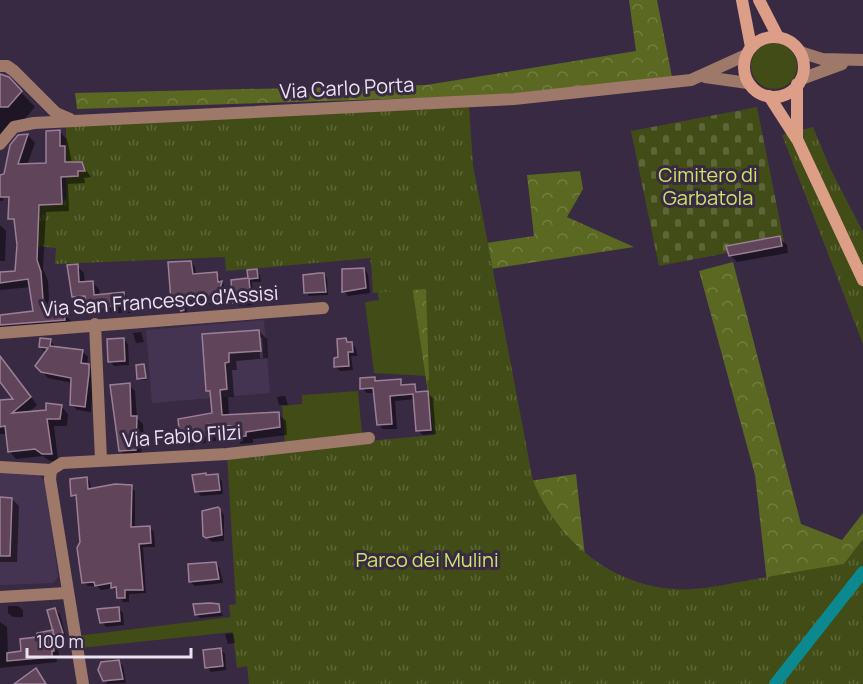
<svg xmlns="http://www.w3.org/2000/svg" width="863" height="684" font-family="Manrope,sans-serif">
<style>
.built{fill:#453352}
.grass{fill:#424c17}
.forest{fill:url(#forest-crowns)}
.cemetery{fill:url(#cemetery-stones)}
.park{fill:url(#park-tufts)}
.shadow{fill:#0007;fill-rule:evenodd}
.lines{fill:none;stroke-linecap:round;stroke-linejoin:round}
.canal{stroke:#0b898f;stroke-width:12}
.building{fill:#5f445a;stroke:#9c7f96;stroke-width:1.5}
.street{stroke:#9e7869;stroke-width:12}
.secondary{stroke:#dc9e87;stroke-width:12}
.labels{text-anchor:middle;stroke-width:6;stroke-linejoin:round;paint-order:stroke}
.street-label{font-size:20px;fill:#ebe2f2;stroke:#392a44}
.park-label{font-size:20px;fill:#cbe369;stroke:#392a44}
</style>
<defs>
<pattern id="forest-crowns" width="20" height="18" patternUnits="userSpaceOnUse" patternTransform="scale(1.5)"><rect width="20" height="18" fill="#5b6821"/><path d="M2 6a3 3 0 1 1 6 0M12 15a3 3 0 1 1 6 0" fill="none" stroke="#737d42"/></pattern>
<pattern id="cemetery-stones" width="16" height="16" patternUnits="userSpaceOnUse" patternTransform="scale(1.5)"><rect width="16" height="16" fill="#424c17"/><path d="M2 7V4a2 2 0 0 1 4 0v3zM10 15v-3a2 2 0 0 1 4 0v3z" fill="#5d6639"/></pattern>
<pattern id="park-tufts" width="24" height="20" patternUnits="userSpaceOnUse" patternTransform="scale(1.5)"><rect width="24" height="20" fill="#424c17"/><path d="M3 7l-1-3M5 7V3M7 7l1-3M15 17l-1-3M17 17v-4M19 17l1-3" fill="none" stroke="#5d6639"/></pattern>
</defs>
<rect width="100%" height="100%" fill="#392a44"/>
<g class="built">
<polygon points="264,320 270,393 152,403 146,330"/>
<polygon points="0,471 35,472 46,482 58,577 53,583 0,585"/>
</g>
<g class="grass">
<circle cx="774" cy="66" r="23"/>
<polygon points="375,277 412,285 426,376 374,373 365,302 379,300"/>
<polygon points="358,391 362,434 285,442 282,406 302,404 302,395"/>
<polygon points="231,617 243,617 233,632 80,648 77,636"/>
</g>
<g class="forest">
<polygon points="629,0 657,0 672,77 485,96 77,109 75,93 426,85 636,51"/>
<polygon points="580,171 583,189 567,217 634,247 432,278 483,488 576,474 599,684 435,439 412,286 375,277 370,260 534,236 527,175"/>
<polygon points="733,262 801,524 842,540 863,513 863,629 677,684 770,610 755,475 699,271"/>
</g>
<polygon class="cemetery" points="757,107 784,242 659,266 631,131"/>
<g class="park">
<path d="M469,107L473,165L533,481C557,539 608,584 673,589C697,591 722,585 745,581C778,575 811,569 844,564L863,539V684H249L247,666L237,668L229,605L236,604L227,454L434,435L427,381L429,380L426,289L373,293L371,258L226,271L225,257L55,264L56,248L37,246L36,203L66,199V125Z"/>
<polygon points="813,127 831,170 863,232 863,344 782,135"/>
</g>
<g class="shadow">
<polygon points="0,76 8,79 35,107 23,121 18,121 5,148 0,149"/>
<polygon points="60,132 67,139 72,163 81,163 91,177 84,178 85,183 68,184 69,211 46,212 43,269 48,281 50,315 63,314 71,321 72,327 0,334 0,316 35,312 31,287 0,290 0,274 17,273 15,184 6,177 3,201 0,201 0,176 5,179 12,145 19,136 28,135 35,143 27,165 48,165 47,133"/>
<polygon points="0,225 6,231 5,261 0,261"/>
<polygon points="779,238 787,245 788,253 737,262 730,255"/>
<polygon points="191,262 195,267 196,275 217,274 225,287 220,304 211,305 207,301 186,303 187,314 172,300"/>
<polygon points="77,266 84,273 85,283 92,282 99,289 100,296 124,294 131,300 131,313 95,313 87,303 80,303 73,297"/>
<polygon points="364,269 368,274 370,293 348,296 344,291"/>
<polygon points="249,271 256,271 260,275 261,282 252,282 254,305 239,306 235,302 233,281 250,280"/>
<polygon points="323,274 327,278 328,295 309,296 306,292"/>
<path d="M259,331L267,339L268,358L236,361L237,370H232L234,397H228L229,416L278,414L286,421L287,435L253,439V443L241,444L233,433L215,431L216,441L189,446L181,438L214,415L212,395L208,390L203,335ZM259,338H262L263,358H260Z"/>
<polygon points="141,332 144,342 136,343 133,333"/>
<polygon points="346,339 356,348 357,356 351,356 353,370 340,371 336,367"/>
<polygon points="124,340 128,344 129,365 114,366 110,361"/>
<polygon points="51,341 56,348 82,351 88,357 87,365 94,372 91,412 77,410 71,404 72,383 48,378 37,366 46,353 40,347"/>
<polygon points="0,355 37,405 28,413 61,406 68,414 67,426 54,426 58,461 50,461 43,456 16,459 9,451 7,434 0,434 0,401 16,401 0,379"/>
<polygon points="144,366 147,380 140,380 138,378"/>
<polygon points="374,379 378,383 400,381 406,387 415,386 420,393 427,393 433,398 436,434 423,435 417,430 415,399 395,401 397,429 383,429 378,424 375,393 367,393 362,388"/>
<polygon points="129,385 135,391 137,418 143,424 144,438 140,438 142,455 127,457 120,450"/>
<polygon points="285,396 288,405 279,405 277,397"/>
<polygon points="218,476 222,481 223,494 201,496 197,492"/>
<polygon points="86,478 90,482 91,490 131,487 135,491 135,528 149,528 154,532 155,547 143,547 146,593 129,594 129,602 123,602 113,588 101,590 97,586 88,586 84,582 78,500 73,495"/>
<polygon points="0,499 12,499 19,506 17,562 0,562"/>
<polygon points="220,510 224,515 224,541 212,542 205,536"/>
<polygon points="216,564 220,569 223,583 195,586 190,582"/>
<polygon points="8,606 18,606 23,610 23,617 13,617 8,613"/>
<polygon points="219,606 223,616 200,618 196,615"/>
<polygon points="118,608 123,613 124,625 106,627 102,622"/>
<polygon points="55,610 60,614 66,638 60,639 57,636 59,656 56,656 57,662 0,668 0,622 7,627 8,654 22,652 52,632 56,635 49,611"/>
<polygon points="233,633 235,643 228,644 225,634"/>
<polygon points="220,649 225,654 226,670 211,672 207,667"/>
<polygon points="118,661 123,666 126,683 108,684 104,680"/>
</g>
<g class="lines">
<polyline class="canal" points="775,684 863,572"/>
</g>
<g class="building">
<polygon points="0,74 9,77 22,91 8,107 0,107"/>
<polygon points="60,130 60,146 65,146 65,162 82,162 85,171 78,171 78,176 61,177 62,204 39,205 37,260 41,272 44,314 64,312 65,320 0,325 0,315 33,311 28,279 0,283 0,272 15,271 17,245 14,219 8,219 9,197 0,197 0,175 4,174 10,145 18,135 28,134 18,164 46,163 46,131"/>
<polygon points="780,236 782,246 729,256 726,246"/>
<polygon points="191,261 193,274 217,272 218,282 222,281 217,301 205,302 205,297 182,300 184,310 181,311 175,300 171,301 168,262"/>
<polygon points="78,264 79,282 93,281 94,295 124,292 124,306 86,307 85,296 72,297 67,265"/>
<polygon points="364,268 366,288 342,292 342,269"/>
<polygon points="257,269 258,278 249,279 251,301 233,303 231,280 248,278 247,270"/>
<polygon points="319,273 324,273 326,292 304,293 303,275"/>
<polygon points="259,330 261,351 229,353 229,362 225,363 227,389 220,390 222,415 279,412 280,427 246,432 246,436 232,437 231,426 208,424 209,434 180,439 178,419 212,413 210,391 206,391 202,334"/>
<polygon points="40,338 51,339 50,346 83,350 81,363 89,364 89,373 85,407 70,405 71,378 41,372 35,366 48,348 39,347"/>
<polygon points="124,338 125,361 108,362 107,339"/>
<polygon points="346,338 347,342 352,342 353,352 348,352 349,366 334,367 334,358 338,357 337,339"/>
<polygon points="0,356 31,397 12,413 46,410 46,403 62,405 60,419 47,419 52,454 42,454 35,449 8,452 5,426 0,427 0,400 13,399 0,382"/>
<polygon points="144,364 146,378 137,379 136,365"/>
<polygon points="375,377 375,381 401,379 401,385 415,384 416,392 428,391 431,430 416,431 413,394 390,396 392,424 377,425 373,388 360,389 360,378"/>
<polygon points="130,383 131,416 137,416 136,450 119,451 110,385"/>
<polygon points="206,473 206,475 218,474 220,490 195,492 192,475"/>
<polygon points="87,477 88,489 115,484 132,485 131,527 150,526 151,543 139,544 143,590 125,590 125,598 117,598 116,587 111,588 111,583 95,586 94,582 82,583 77,548 80,542 76,495 71,496 70,483 70,479"/>
<polygon points="0,497 12,498 10,556 0,556"/>
<polygon points="218,507 220,509 222,535 206,538 203,536 202,511"/>
<polygon points="216,562 219,579 189,582 188,564"/>
<polygon points="210,603 219,604 220,612 195,615 193,604"/>
<polygon points="119,607 120,621 100,623 97,609"/>
<polygon points="55,608 63,633 54,635 47,610"/>
<polygon points="53,630 54,651 52,651 52,657 7,661 7,653 21,651 20,639 37,637 37,633"/>
<polygon points="221,648 223,666 205,668 203,650"/>
<polygon points="119,660 123,679 103,681 98,670 101,662"/>
<polygon points="36,668 46,684 14,684"/>
</g>
<g class="lines">
<g class="street">
<polyline points="800,52 822,59 863,60"/>
<polyline points="0,66 7,66 14,71 56,113 70,119"/>
<polyline points="705,77 748,83"/>
<polyline points="801,79 842,64"/>
<polyline points="0,144 14,127 34,123 514,99 691,80 746,55"/>
<polyline points="95,324 101,460"/>
<polyline points="0,333 323,308"/>
<polyline points="0,467 51,470 62,463 227,454 369,438"/>
<polyline points="51,470 50,479 83,684"/>
<polyline points="0,597 66,593"/>
</g>
<g class="secondary">
<polyline points="742,0 751,47"/>
<polyline points="759,0 778,37"/>
<circle cx="774" cy="67" r="30"/>
<polyline points="797,84 797,139 863,280"/>
<polyline points="769,96 796,138"/>
</g>
</g>
<g class="labels">
<g class="street-label">
<text transform="translate(347 88) rotate(-3)" y="7">Via Carlo Porta</text>
<text transform="translate(160 301) rotate(-4)" y="7">Via San Francesco d'Assisi</text>
<text transform="translate(182 436) rotate(-4)" y="7">Via Fabio Filzi</text>
</g>
<g class="park-label">
<text x="708" y="182">Cimitero di<tspan x="708" dy="23">Garbatola</tspan></text>
<text x="427" y="567">Parco dei Mulini</text>
</g>
</g>
<path d="M27 648v9h164v-9" fill="none" stroke="#ebe2f2" stroke-width="3"/>
<text x="36" y="648" font-size="18" fill="#ebe2f2" stroke="#392a44" stroke-width="4.5" paint-order="stroke">100 m</text>
</svg>
